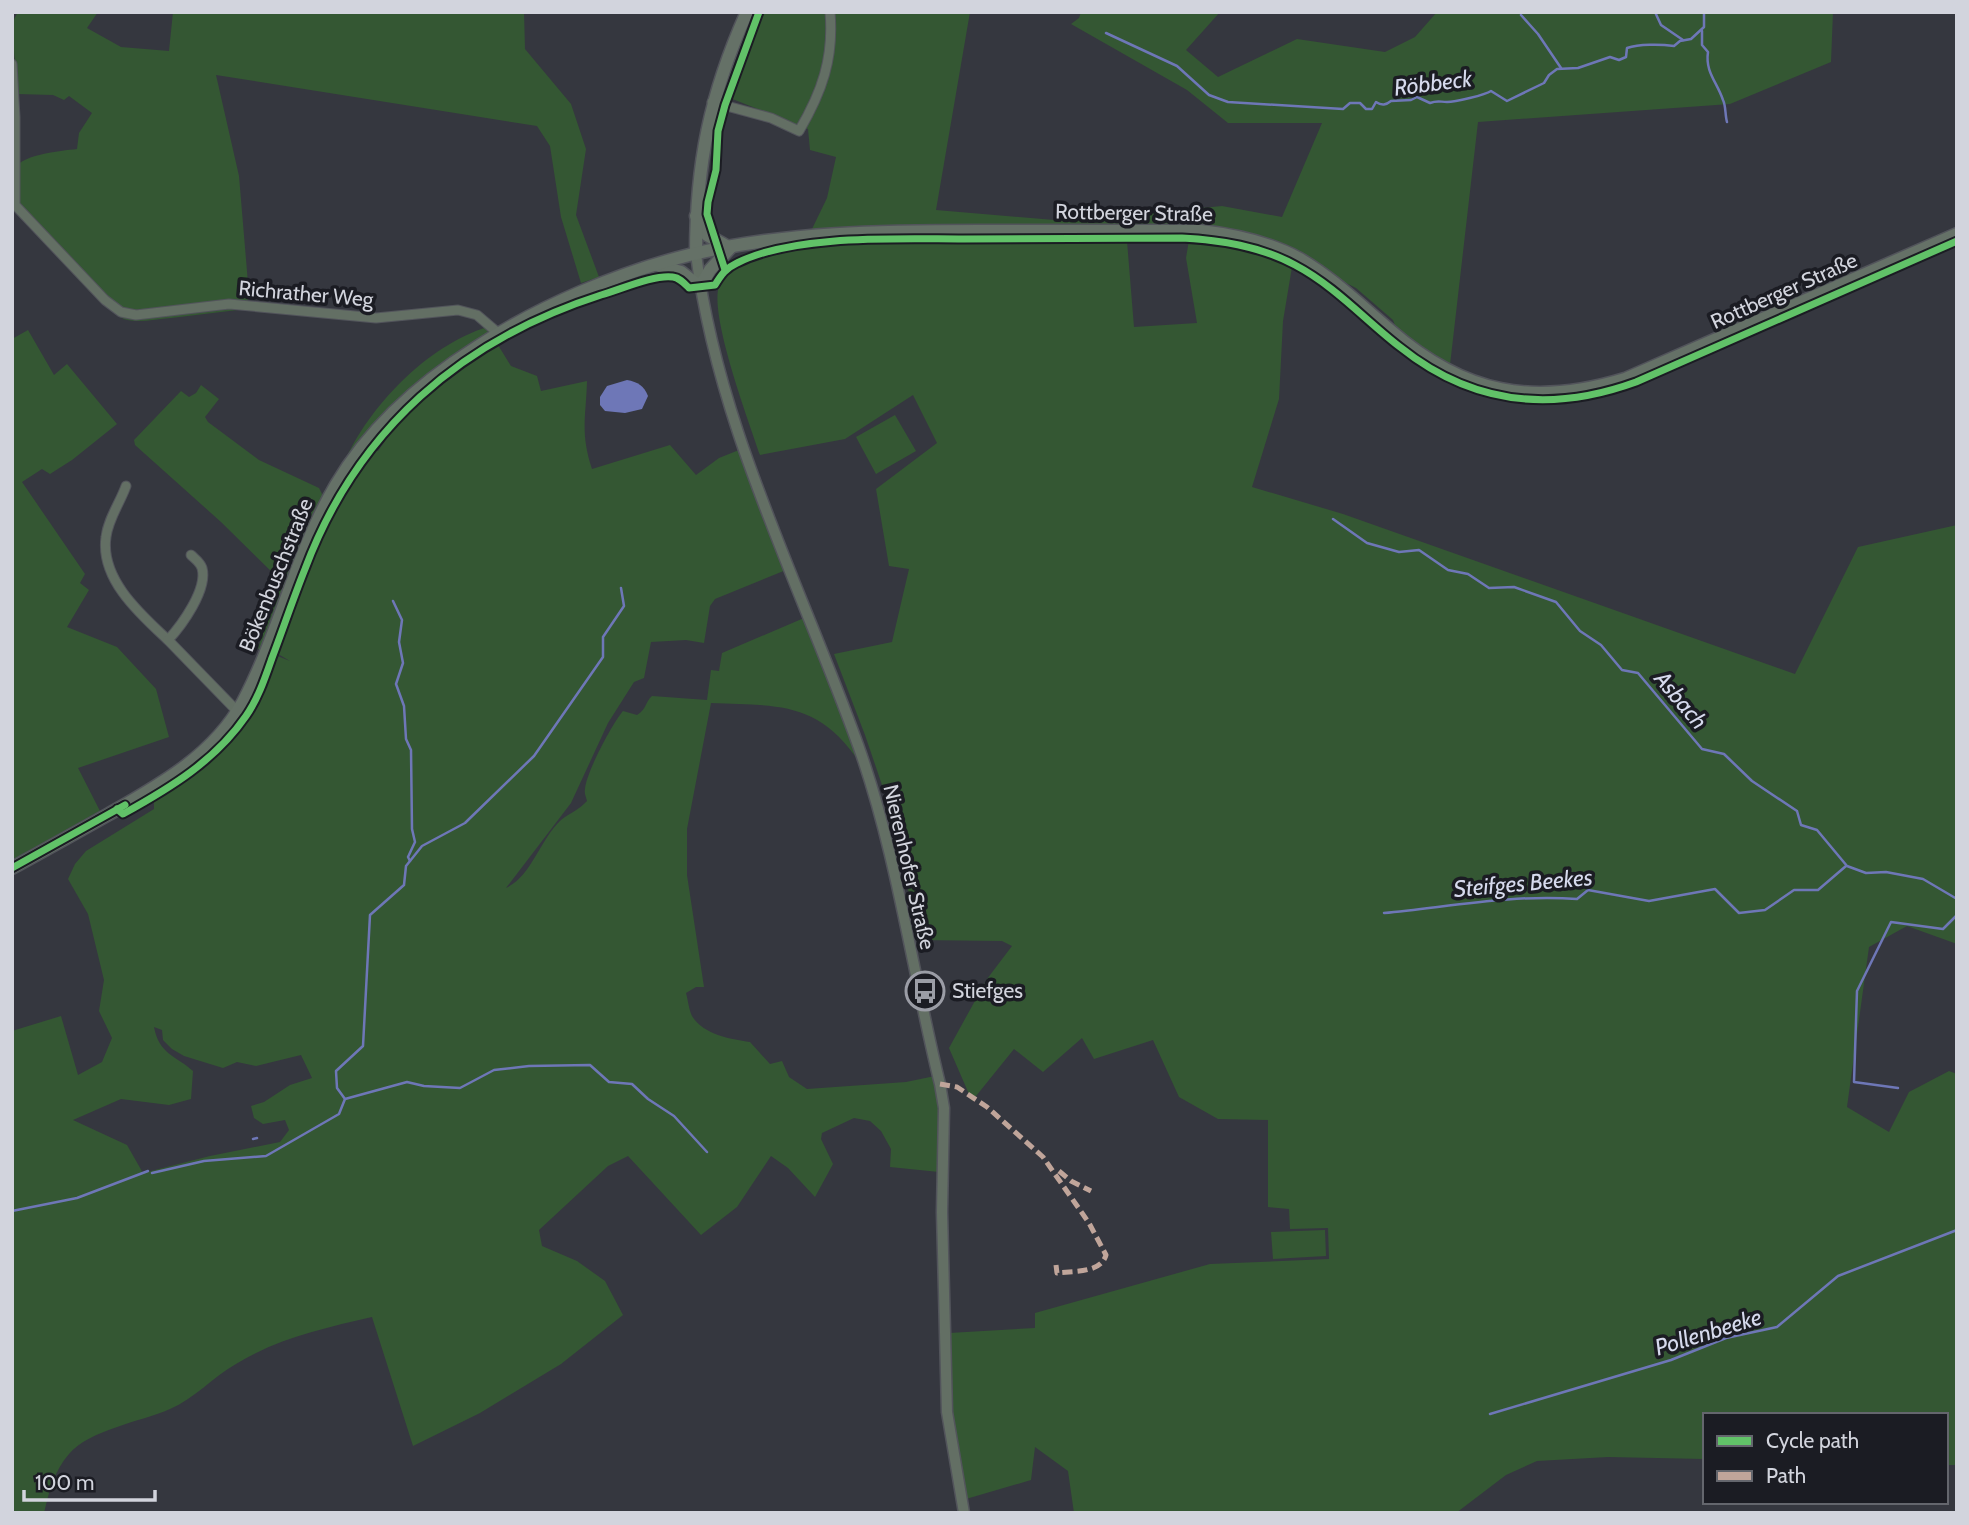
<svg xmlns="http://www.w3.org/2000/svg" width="1969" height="1525" font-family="Cabin,sans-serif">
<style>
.green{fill:#345733;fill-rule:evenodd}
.water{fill:#6e77b7}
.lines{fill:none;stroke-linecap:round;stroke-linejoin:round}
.stream{stroke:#6e77b7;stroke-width:2.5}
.minor-casing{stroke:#52545b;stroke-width:11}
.tertiary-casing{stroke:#52545b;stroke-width:13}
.secondary-casing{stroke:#52545b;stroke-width:15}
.minor{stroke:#636f64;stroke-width:9}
.tertiary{stroke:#636f64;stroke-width:10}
.secondary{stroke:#657167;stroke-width:12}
.quiet{stroke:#c0a59a;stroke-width:5;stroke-dasharray:10 5;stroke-linecap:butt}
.cycleway-casing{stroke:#1b1c23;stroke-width:11}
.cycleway{stroke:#61c268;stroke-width:7}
.labels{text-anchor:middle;stroke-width:7;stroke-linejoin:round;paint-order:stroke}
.street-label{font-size:21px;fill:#d2d4dd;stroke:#1b1c23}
.poi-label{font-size:21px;fill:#d2d4dd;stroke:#1b1c23;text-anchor:start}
.water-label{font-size:23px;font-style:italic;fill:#d6daed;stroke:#1b1c23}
</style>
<rect width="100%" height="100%" fill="#35373f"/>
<g class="green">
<path d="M18,12H98L87,28L121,47L169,51L173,12H524L525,49L571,104L586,149L576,215L599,277L581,283L561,217L550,146L537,126L216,75L239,176L249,295L246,309C221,312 196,315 171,318C157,319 141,323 127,320C102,314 39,232 16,210L12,212C12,200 9,184 12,173C17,154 61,151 77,149L79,133L92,113L69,96L64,100L53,95L17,94L12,23Z"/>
<polygon points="762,12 970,12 936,210 1066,221 1222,206 1282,217 1322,123 1228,123 1187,90 1071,24 1079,18 1081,12 1220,12 1186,50 1218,77 1297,39 1385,52 1415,37 1437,12 1833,12 1831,62 1730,104 1478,122 1450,365 1436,359 1397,331 1393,320 1356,288 1253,236 903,226 812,229 827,198 836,157 810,150 808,129 730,98 751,34"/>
<path d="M1063,240L1127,241L1134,327L1197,323L1186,258L1189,240C1227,243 1258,249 1292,267L1283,321L1279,399L1252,487L1343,514L1795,674L1858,547L1957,525V944L1907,926L1869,947L1847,1107L1889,1132L1909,1092L1949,1071L1957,1074V1465H1946V1415H1705V1459L1608,1457L1537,1461L1506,1475L1456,1513H1074L1068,1471L1035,1447L1031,1480L966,1499L951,1412L949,1333L1035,1328V1313L1210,1264L1329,1259L1328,1228L1290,1229L1289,1209L1268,1207V1120L1218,1119L1179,1097L1153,1040L1094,1059L1082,1038L1043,1072L1014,1049L972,1101L949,1048L987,979L1012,946L1002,941L917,940L898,832L865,735L834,654L892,642L909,569L889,566L876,489L937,443L913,395L845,439L760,455C749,422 709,315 719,286C722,279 729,270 736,266C747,259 764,256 776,253C869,232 968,243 1063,240Z"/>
<path d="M487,327L488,333L483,337C424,371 386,411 344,463C369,406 427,346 487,327Z"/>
<polygon points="28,330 54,375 67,364 117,424 72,460 50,474 42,469 22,482 85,574 80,583 89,590 67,627 117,647 156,689 169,737 78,768 100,811 12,860 12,339"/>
<path d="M498,345L511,366L537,376L541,391L587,381C586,418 580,432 592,469L670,445L696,475L719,458L739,450L786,570L715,599L710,606L704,643L686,640L651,642L644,678L634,682L608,723L571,803L506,888C532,876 540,839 561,820C570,813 579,810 587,801C586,797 584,793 585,789C586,773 612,724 623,711L637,715C647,709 645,702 652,696L707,700L711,670L719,671L722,653L804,618L858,756H855C815,700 773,706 711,703L687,829V875L704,987H696L686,993C688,1000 689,1010 692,1016C704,1035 730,1039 750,1042L770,1064L782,1061L789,1077L807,1089L906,1082L935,1076L938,1092L939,1172L890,1167L891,1149L881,1131L870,1121L854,1118L822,1133L821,1139L833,1164L815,1197L788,1168L771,1156L737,1207L701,1235L628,1156L608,1166L539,1230L542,1246L577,1261L605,1281L623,1315L561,1364L480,1413L413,1446L372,1317C325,1328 278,1338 236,1364C213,1377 194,1399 170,1409C140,1422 89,1430 69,1454C54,1471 49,1492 44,1513H12V1031L61,1016L78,1075L102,1062L112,1038L99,1011L104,980L88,914L68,879L75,864L86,851L154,809V794L193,768L270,653L290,661L278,654C292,610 306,564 326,522C339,496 357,472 373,448L378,451L385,441L382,438C416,401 455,371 498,345ZM154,1027L162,1030L163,1040L172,1049L184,1056L223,1068L237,1062L256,1066L301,1055L312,1078L290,1085L264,1102L251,1106L254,1118L263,1124L285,1120L289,1130L280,1142L210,1156L143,1173L127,1145L73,1120L121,1099L169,1105L191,1099L193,1071C175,1055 159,1054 154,1027Z"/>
<path d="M201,385L219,399L205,417L208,422L259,460L319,488L323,496C299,546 280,597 262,650L258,649L279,579L221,522L135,445L134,440L181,391L189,397L196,393Z"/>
<polygon points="895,415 916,451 876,474 856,437"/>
<polygon points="1325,1230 1326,1256 1273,1259 1271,1232"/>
</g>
<path class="water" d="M627,380C638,382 644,386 648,396L642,409L625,413L605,411L600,405V397L607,386Z"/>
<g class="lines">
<g class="stream">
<polyline points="1655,12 1661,25 1683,40"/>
<polyline points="1521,15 1538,34 1561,68"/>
<path d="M1702,31V45L1708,52C1705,72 1717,82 1723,100C1726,106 1725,115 1727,122"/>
<path d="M1106,33L1177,66L1209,95L1228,102L1343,109L1350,103H1360L1366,109H1372L1376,102C1382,106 1386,105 1391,101L1411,100L1417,97L1430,103C1438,100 1440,102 1447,102C1455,102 1485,95 1491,91L1507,101L1544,83L1549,75L1557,69L1578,68L1610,57L1619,60L1626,57L1627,48C1639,44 1660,44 1674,46L1680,41L1691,39L1704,27V12"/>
<polyline points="1333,519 1367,543 1399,552 1419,550 1448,570 1468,574 1489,588 1514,587 1556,602 1580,631 1601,645 1622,670 1638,673 1702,749 1724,754 1752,781 1797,811 1801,825 1817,830 1847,866 1866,873 1886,872 1923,879 1957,899"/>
<polyline points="393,601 402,620 399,642 403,663 396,684 404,706 406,739 411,750 412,829 415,842 408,857 410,861"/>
<path d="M1384,913C1448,907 1513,894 1577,899L1588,890L1649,901L1715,889L1739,913L1765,910L1794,890H1818L1846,866"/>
<polyline points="1898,1088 1854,1082 1857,991 1891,922 1943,929 1957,915"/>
<polyline points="345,1099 337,1088 336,1071 363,1046 370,915 404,885 406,866 422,846 465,823 534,756 603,657 603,637 624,606 621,588"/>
<polyline points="253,1139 257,1138"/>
<polyline points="152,1173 204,1161 266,1156 339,1114 345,1099 407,1082 424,1086 460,1088 494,1070 529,1066 590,1065 609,1082 632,1084 648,1099 674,1116 707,1152"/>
<polyline points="12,1211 77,1198 148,1171"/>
<polyline points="1490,1414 1671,1360 1726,1338 1777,1327 1838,1276 1957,1230"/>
</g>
<defs>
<g id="minor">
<polyline points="12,64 15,117 15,205 105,300 121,312 136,315 229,304 376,318 458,310 477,315 498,333"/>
<path d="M712,102L771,118L799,131C822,92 834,58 830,12"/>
<path d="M126,486C120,503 108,519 106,537C100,579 140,614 168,640"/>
<path d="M191,555C195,559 200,562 202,568C208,589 182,625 168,640L237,711"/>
</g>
<path id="tertiary" d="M696,254C717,425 800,583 858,745C897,854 912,971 940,1084L944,1108L942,1212L947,1412L964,1513"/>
<g id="secondary">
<polyline points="696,216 707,235 730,248"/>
<path d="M696,254C696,164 710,94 747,12"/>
<polyline points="657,265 681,272 700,287 710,270 730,248"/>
<path d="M12,868C45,850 77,832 109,814C160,785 214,755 243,702C280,632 296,553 336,485C370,427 420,383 477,347C540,306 620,272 693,254C787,232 883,231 979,231C1053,231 1127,231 1201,231C1235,235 1268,242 1298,258C1333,278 1361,306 1391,331C1464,394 1533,407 1625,379L1957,234"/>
</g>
</defs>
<use href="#minor" class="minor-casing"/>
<use href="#tertiary" class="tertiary-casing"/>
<use href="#secondary" class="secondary-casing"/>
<use href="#minor" class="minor"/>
<use href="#tertiary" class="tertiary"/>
<use href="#secondary" class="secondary"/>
<g class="quiet">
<path d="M940,1084L957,1087L987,1107L1043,1157L1089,1223L1106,1255C1101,1273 1074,1271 1057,1273L1056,1265"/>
<polyline points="1059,1171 1071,1181 1091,1191"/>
</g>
<defs>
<g id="cycleway">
<polyline points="725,270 707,214 708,202 716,170 718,131 725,105 759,12"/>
<path d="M117,809L123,814C170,788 215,761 246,716C258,699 265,678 272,658C283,629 293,599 305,569C357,430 461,340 601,295C619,290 655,274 673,277C680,278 684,283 689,288L715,285C721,275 726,268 737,263C795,234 898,239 963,239C1036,238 1109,238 1182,238C1221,240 1260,246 1295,265C1335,286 1365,320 1400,347C1471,404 1551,413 1636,382L1957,241"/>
<polyline points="12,868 125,805"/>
</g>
</defs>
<use href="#cycleway" class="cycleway-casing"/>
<use href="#cycleway" class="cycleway"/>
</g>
<defs>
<symbol id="bus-ring" viewBox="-11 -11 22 22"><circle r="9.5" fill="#1b1c23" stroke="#9b9da6" stroke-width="1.5"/><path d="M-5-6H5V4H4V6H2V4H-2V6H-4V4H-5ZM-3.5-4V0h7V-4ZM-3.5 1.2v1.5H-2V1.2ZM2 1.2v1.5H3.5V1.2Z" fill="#9b9da6"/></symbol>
</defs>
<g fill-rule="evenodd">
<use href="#bus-ring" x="903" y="969" width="44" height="44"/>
</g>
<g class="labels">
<g class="street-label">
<text transform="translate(1134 213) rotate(1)" y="7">Rottberger Straße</text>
<text transform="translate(1784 291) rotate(-24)" y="7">Rottberger Straße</text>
<text transform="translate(306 294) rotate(5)" y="7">Richrather Weg</text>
<text transform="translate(276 575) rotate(-68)" y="7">Bökenbuschstraße</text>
<text transform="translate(909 867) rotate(77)" y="7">Nierenhofer Straße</text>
</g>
<g class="poi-label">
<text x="952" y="998">Stiefges</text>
</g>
<g class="water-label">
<text transform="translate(1433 83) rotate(-7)" y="8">Röbbeck</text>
<text transform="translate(1681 700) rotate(50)" y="8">Asbach</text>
<text transform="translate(1523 883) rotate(-5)" y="8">Steifges Beekes</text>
<text transform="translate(1708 1332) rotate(-17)" y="8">Pollenbeeke</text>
</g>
</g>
<rect width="1969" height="1525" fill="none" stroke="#d2d4dd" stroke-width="28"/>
<rect x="1703" y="1413" width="245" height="91" fill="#1b1c23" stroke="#64666d" stroke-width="2"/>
<rect x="1717" y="1436" width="35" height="10" fill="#61c268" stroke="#64666d" stroke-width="2"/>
<text x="1766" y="1448" font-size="21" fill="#d2d4dd">Cycle path</text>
<rect x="1717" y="1471" width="35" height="10" fill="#c0a59a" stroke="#64666d" stroke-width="2"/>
<text x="1766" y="1483" font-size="21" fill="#d2d4dd">Path</text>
<path d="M24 1490v10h131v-10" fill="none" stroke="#d2d4dd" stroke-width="3.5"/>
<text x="35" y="1490" font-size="21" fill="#d2d4dd" stroke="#1b1c23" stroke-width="5" paint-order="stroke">100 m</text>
</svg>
